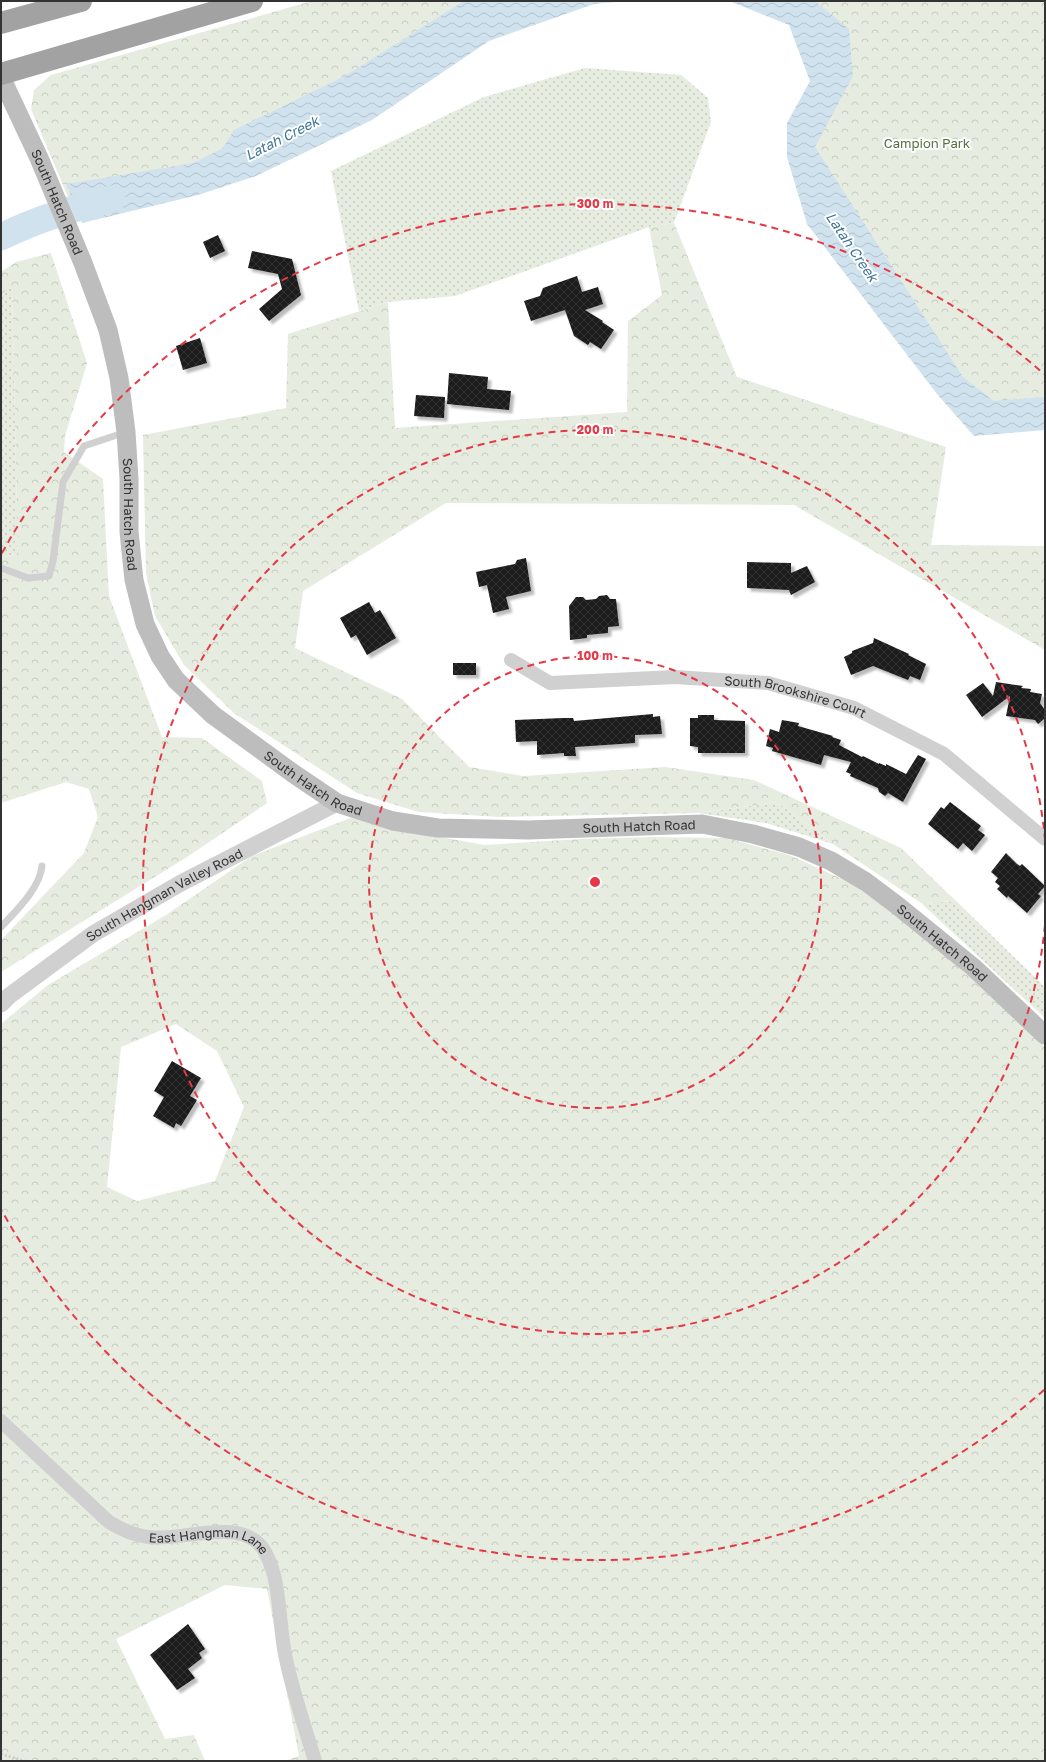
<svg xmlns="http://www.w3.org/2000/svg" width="1046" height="1762" font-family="'Golos Text',sans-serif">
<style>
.grass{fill:url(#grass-dots)}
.forest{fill:url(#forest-crowns);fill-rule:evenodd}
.water{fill:url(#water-waves)}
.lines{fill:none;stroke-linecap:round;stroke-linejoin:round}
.river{stroke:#cfe2ee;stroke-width:27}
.building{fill:url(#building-cross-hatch);filter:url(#shadow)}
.path{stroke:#cdcdcd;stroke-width:2.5;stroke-dasharray:2 2;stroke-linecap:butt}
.service{stroke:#d0d0d0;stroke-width:7}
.minor{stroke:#d0d0d0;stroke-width:14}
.tertiary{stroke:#d0d0d0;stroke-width:17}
.secondary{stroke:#bdbdbd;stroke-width:19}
.trunk{stroke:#a2a2a2;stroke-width:22}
.ring{fill:none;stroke:#e63946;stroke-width:2;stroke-dasharray:7 5}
.labels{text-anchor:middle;stroke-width:4;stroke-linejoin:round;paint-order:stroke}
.park-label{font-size:13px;fill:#56703f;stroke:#fff}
.street-label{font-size:13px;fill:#333;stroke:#fff}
.water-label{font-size:14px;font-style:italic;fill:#3f7597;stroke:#fff}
.centre{fill:#e63946;stroke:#fff;stroke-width:2}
.ring-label{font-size:12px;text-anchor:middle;font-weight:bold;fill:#e63946;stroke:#fff;stroke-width:4;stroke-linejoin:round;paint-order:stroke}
</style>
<defs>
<pattern id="grass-dots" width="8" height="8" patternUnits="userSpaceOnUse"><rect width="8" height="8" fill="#e6ecdf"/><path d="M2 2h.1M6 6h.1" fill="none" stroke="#c6cbc0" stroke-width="1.8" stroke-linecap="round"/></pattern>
<pattern id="forest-crowns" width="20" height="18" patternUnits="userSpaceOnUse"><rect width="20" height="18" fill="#e6ecdf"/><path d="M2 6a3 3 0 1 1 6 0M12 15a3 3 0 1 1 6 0" fill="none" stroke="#c6cbc0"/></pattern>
<pattern id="water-waves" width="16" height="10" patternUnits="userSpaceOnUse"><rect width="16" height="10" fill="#cfe2ee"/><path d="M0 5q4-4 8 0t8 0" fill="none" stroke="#b2c2cd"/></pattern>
<pattern id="building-cross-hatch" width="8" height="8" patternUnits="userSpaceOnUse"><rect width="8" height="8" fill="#1a1a1a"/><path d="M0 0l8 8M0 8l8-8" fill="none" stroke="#333"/></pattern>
<filter id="shadow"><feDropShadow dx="3.5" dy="3.5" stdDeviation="1" flood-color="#0004"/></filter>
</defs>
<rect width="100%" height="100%" fill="#fff"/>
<g class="grass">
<polygon points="585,68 681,75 708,98 711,122 674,223 649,227 455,296 388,302 359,311 331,171 484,97"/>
<polygon points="12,286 18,555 1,556 1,294"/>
<polygon points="777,802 833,844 766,823 699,813"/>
<polygon points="956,901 1045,987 1045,1018 921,903"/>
</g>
<g class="forest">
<polygon points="312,1 547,1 203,179 76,216 31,109 34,90 51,75"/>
<polygon points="762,1 1045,1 1045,413 988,417 802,153 825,43"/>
<polygon points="674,223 737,377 946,447 931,545 1045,546 1045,650 794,505 446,503 303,591 295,648 402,699 469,767 523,776 665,767 754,780 901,848 956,901 921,903 833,844 777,802 699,813 500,817 419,812 357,793 234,713 184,665 155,616 146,573 143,435 286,408 288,334 388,302 395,428 627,412 628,321 662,295 649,227"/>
<polygon points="51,253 87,363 65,436 64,452 103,479 109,596 162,737 202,738 262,781 267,803 187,857 1,972 1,940 84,853 98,817 89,789 66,782 1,803 1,556 18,555 12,287 1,294 1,272 16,262"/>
<path d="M353,817L423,834L485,845L581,839L652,837L726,838L789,855L849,882L926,937L1045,1047V1761H285L299,1756L267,1589L225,1585L116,1639L165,1739L194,1735L205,1761H1V1024L48,985L166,915L252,856ZM176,1024L217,1051L244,1107L215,1181L137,1201L107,1187L121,1047Z"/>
</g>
<g class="water">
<polygon points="464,1 626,1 594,4 489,41 372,120 256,176 198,195 82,223 66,184 194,163 223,148 234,130 345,76"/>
<polygon points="729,1 815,1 849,29 853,76 815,147 963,377 994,401 1045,397 1045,430 974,436 937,394 807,224 787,157 787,123 810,81 789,25"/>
</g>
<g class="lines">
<path class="river" d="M1,237C37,219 73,208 112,199"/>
</g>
<g class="building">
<polygon points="218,235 225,251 210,258 203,242"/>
<polygon points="252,251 292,259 301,295 269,321 259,309 282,289 278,274 248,268"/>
<polygon points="577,276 582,292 598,287 603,304 585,310 603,321 602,322 614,330 601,349 590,342 588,345 574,336 565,310 531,321 524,301 540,296 543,288"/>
<polygon points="200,338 207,363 183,370 176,346"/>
<polygon points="449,373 488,377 487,389 511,391 509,410 447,404"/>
<polygon points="416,395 445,397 444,418 414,416"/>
<polygon points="526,558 531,591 506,597 509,609 493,613 487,585 479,587 476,572 515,564 517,560"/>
<polygon points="747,562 791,563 791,573 807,566 815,582 791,595 789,590 747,588"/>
<polygon points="607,595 610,599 616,599 619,626 608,627 608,633 587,635 587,638 570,640 569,606 576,597 583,597 586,600 596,599 599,596"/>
<polygon points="369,602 375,613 380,610 396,638 367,655 356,635 351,638 340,618"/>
<polygon points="874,638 909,654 908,655 926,664 920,680 910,676 908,680 873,666 851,675 844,657 852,653 852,651 873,643"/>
<rect x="453" y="663" width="23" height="12"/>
<polygon points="996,682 1023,686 1021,688 1031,689 1030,692 1042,694 1040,703 1045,710 1045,718 1038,724 1035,720 1006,716 1010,696 982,717 966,695 983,683 993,696"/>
<polygon points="653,714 653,717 660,716 662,734 635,735 635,743 575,747 576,756 564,756 564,753 537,755 537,741 516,742 515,720 563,718 573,718 574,721"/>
<polygon points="698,715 714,715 714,720 745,721 745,753 698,753 698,747 690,746 690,718 698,718"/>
<polygon points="782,720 799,723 798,726 833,736 832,737 841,740 839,745 862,757 863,756 879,764 879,763 886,766 886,764 906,774 918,755 926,759 903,802 888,793 885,796 879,792 878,788 850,776 851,774 846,772 851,762 824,755 821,765 772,751 773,748 766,746 770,729 779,732"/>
<polygon points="950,802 981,826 978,830 985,835 972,851 963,843 958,849 928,824 941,807 944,809"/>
<polygon points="1006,853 1017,864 1020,866 1022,864 1045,886 1038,894 1041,896 1027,913 1008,896 1007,898 997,889 1000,886 995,882 998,878 991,872"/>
<polygon points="172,1061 201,1078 190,1096 197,1100 181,1126 176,1123 174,1128 153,1116 164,1097 154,1091"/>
<polygon points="188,1624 205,1649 199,1653 202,1658 188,1669 195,1678 177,1690 150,1655"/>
</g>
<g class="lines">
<polyline class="path" points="1,1754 25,1761"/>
<g class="service">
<polyline points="1,568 28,578 49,576 53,561 63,482 84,446 126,432"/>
<path d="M1,927C16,911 40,888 42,866"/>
</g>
<g class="minor">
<path id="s1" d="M511,660L550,683L675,677L768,683L854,708L944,754L1045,839"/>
<path id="s2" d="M1,1421L109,1522C154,1550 177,1532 224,1532C240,1532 257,1537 265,1552C282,1582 278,1626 286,1659C293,1693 305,1727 315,1761"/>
</g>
<path class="tertiary" id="s3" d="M1,1004L9,996L93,934L181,883L337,803"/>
<path class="secondary" id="s4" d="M1,77L39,158L83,263L108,330L119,378L126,432L129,479V532L134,580L145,624L160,656L176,680L213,715L294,774L337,803L393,821L438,828L528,830L702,824L753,834L799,847L831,861L866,882L898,906L973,967L1045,1035"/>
<g class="trunk">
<polyline points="1,23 81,1"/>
<polyline points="1,74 252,1"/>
</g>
</g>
<g class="ring">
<circle cx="595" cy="882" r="226"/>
<path d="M1045 925A452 452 0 1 1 1045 839"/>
<path d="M1044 1390A678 678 0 0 1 2 1211M2 553A678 678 0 0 1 1044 374"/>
</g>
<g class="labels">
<g class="park-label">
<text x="927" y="148">Campion Park</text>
</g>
<g class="street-label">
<text dy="5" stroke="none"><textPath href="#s4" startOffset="137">South Hatch Road</textPath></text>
<text dy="5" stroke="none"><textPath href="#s4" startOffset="461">South Hatch Road</textPath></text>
<text dy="5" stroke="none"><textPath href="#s1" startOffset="293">South Brookshire Court</textPath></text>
<text dy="5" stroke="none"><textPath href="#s4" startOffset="809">South Hatch Road</textPath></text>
<text dy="5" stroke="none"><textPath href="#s4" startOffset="1145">South Hatch Road</textPath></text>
<text dy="5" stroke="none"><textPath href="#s3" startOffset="197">South Hangman Valley Road</textPath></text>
<text dy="5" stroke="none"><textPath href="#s4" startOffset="1481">South Hatch Road</textPath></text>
<text dy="5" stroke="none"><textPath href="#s2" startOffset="253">East Hangman Lane</textPath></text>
</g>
<g class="water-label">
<text transform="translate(282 138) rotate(-27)" y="5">Latah Creek</text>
<text transform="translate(852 247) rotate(56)" y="5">Latah Creek</text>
</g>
</g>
<circle cx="595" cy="882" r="6" class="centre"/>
<g class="ring-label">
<text x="595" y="208">300 m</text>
<text x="595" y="434">200 m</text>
<text x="595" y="660">100 m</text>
</g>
<rect width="1046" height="1762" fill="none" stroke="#333333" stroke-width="4"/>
</svg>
